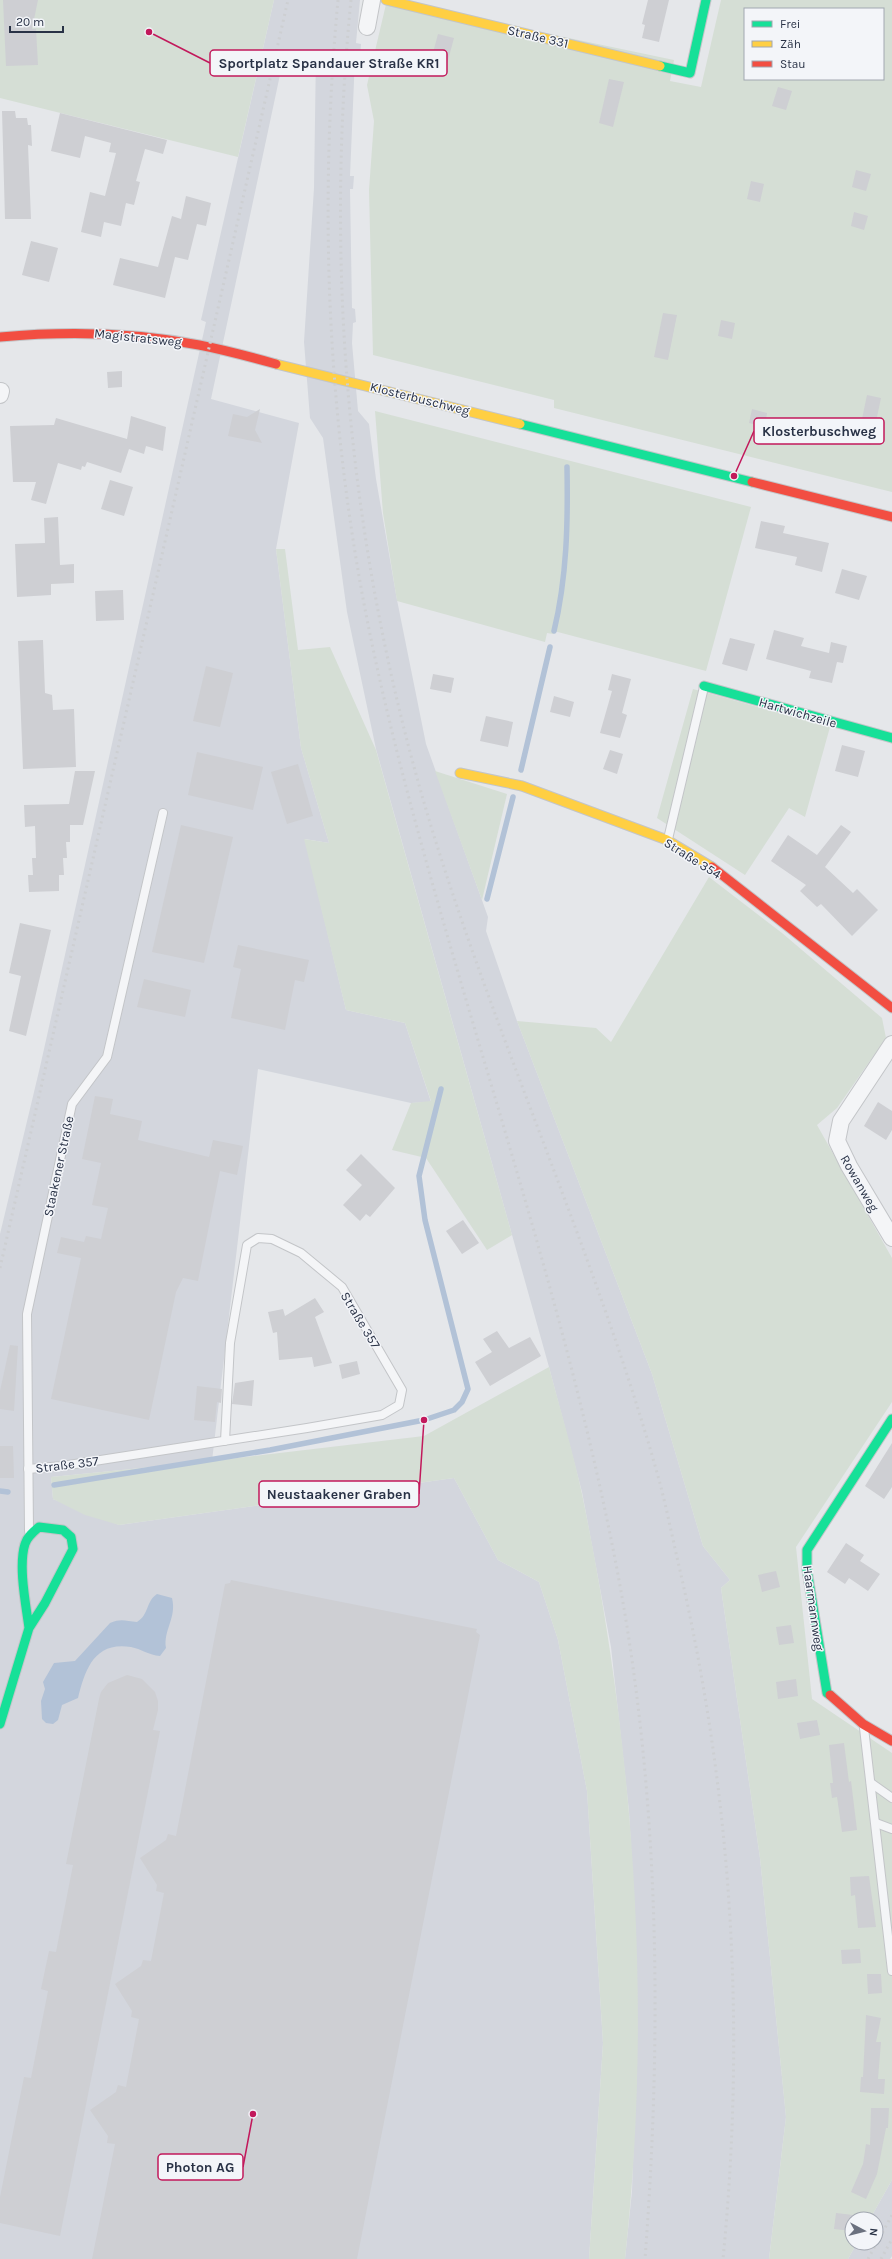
<svg xmlns="http://www.w3.org/2000/svg" width="892" height="2259" font-family="Karla,sans-serif">
<style>
.built{fill:#d3d6dd}
.green{fill:#d5ded5;fill-rule:evenodd}
.water{fill:#b2c2d7}
.lines{fill:none;stroke-linecap:round;stroke-linejoin:round}
.stream{stroke:#b2c2d7;stroke-width:5.5}
.building{fill:#cecfd3}
.lane-casing{stroke:#c3c5c8;stroke-width:10}
.street-casing{stroke:#c3c5c8;stroke-width:18}
.fast-casing{stroke:#c3c5c8;stroke-width:11}
.slow-casing{stroke:#c3c5c8;stroke-width:11}
.jam-casing{stroke:#c3c5c8;stroke-width:11}
.lane{stroke:#f4f5f7;stroke-width:8}
.street{stroke:#f4f5f7;stroke-width:16}
.fast{stroke:#16e098;stroke-width:9}
.slow{stroke:#ffcf43;stroke-width:9}
.jam{stroke:#f24e42;stroke-width:9}
.rail{stroke:#cdcfd2;stroke-width:3;stroke-dasharray:2 4;stroke-linecap:butt}
.labels{text-anchor:middle;stroke-width:3;stroke-linejoin:round;paint-order:stroke}
.street-label{font-size:13px;fill:#293246;stroke:#f3f5f9}
.leader{fill:none;stroke:#c2185b;stroke-width:1.5}
.callout-dot{fill:#c2185b;stroke:#f3f5f9;stroke-width:1.5}
.callout{fill:#f3f5f9;stroke:#c2185b;stroke-width:1.5}
.callout-label{font-size:14px;text-anchor:middle;font-weight:bold;fill:#293246}
</style>
<rect width="100%" height="100%" fill="#e5e7ea"/>
<g class="built">
<polygon points="274,0 360,0 356,43 361,44 360,57 355,57 350,176 354,176 353,189 350,189 352,308 355,309 356,322 353,323 352,343 358,411 369,424 376,479 397,600 426,744 488,917 486,931 517,1021 652,1374 703,1546 730,1580 721,1588 760,1858 786,2117 769,2259 625,2259 632,2191 637,2048 635,1921 629,1811 611,1647 582,1492 549,1367 376,749 347,612 323,438 310,418 304,342 314,188 316,52 281,70 211,399 299,423 276,549 301,748 329,843 305,839 346,1010 405,1023 431,1102 411,1103 258,1069 212,1461 51,1477 53,1499 119,1525 454,1478 498,1560 539,1582 558,1640 587,1791 603,2043 589,2259 0,2259 0,1234 40,1067 206,322 201,320"/>
<polygon points="892,2180 892,2256 890,2259 848,2259 857,2243 876,2243 876,2219 870,2219"/>
</g>
<g class="green">
<polygon points="0,0 274,0 238,157 0,98"/>
<path d="M387,0L674,60L670,81L701,87L721,0H892V492L554,408V400L373,355L369,190L374,121L367,85ZM745,9H883V79H745Z"/>
<polygon points="375,411 751,507 706,671 554,631 553,634 547,633 545,642 397,601 383,513"/>
<polygon points="276,549 285,549 298,650 330,647 376,750 512,1235 487,1250 426,1158 392,1150 411,1103 431,1101 405,1023 346,1010 304,839 329,843 301,748"/>
<polygon points="693,689 830,727 805,817 789,808 745,875 657,818"/>
<polygon points="435,771 507,794 482,900"/>
<polygon points="709,877 782,933 882,1018 886,1038 837,1108 817,1125 892,1258 892,1402 796,1547 812,1699 892,1753 892,2180 870,2219 852,2219 852,2243 857,2243 848,2259 769,2259 786,2117 760,1858 721,1588 730,1580 703,1546 652,1374 517,1021 596,1028 611,1042"/>
<path d="M549,1367C560,1409 573,1451 582,1494C634,1744 653,2005 625,2259H589L603,2043L587,1791L558,1640L539,1582L498,1560L454,1478L119,1525L85,1515L53,1499L51,1477L212,1461L424,1436Z"/>
</g>
<path class="water" d="M157,1594L172,1598C177,1618 163,1630 166,1648L160,1656C149,1655 141,1649 131,1647C94,1641 85,1670 78,1698L62,1705L58,1720L53,1724L46,1723L42,1719L41,1701L45,1689L43,1682L54,1663L75,1661L110,1623C121,1618 126,1621 137,1622C149,1615 146,1601 157,1594Z"/>
<g class="lines">
<g class="stream">
<path d="M554,631C567,577 568,522 567,467"/>
<polyline points="521,770 550,647"/>
<polyline points="487,899 513,797"/>
<polyline points="54,1485 270,1450 424,1420 454,1410 462,1402 468,1389 425,1220 419,1176 441,1089"/>
<polyline points="0,1491 8,1492"/>
</g>
</g>
<g class="building">
<polygon points="3,0 38,0 32,29 36,29 38,65 6,66"/>
<polygon points="648,0 669,0 659,42 642,38 645,25 642,24"/>
<polygon points="438,34 454,38 447,64 431,60"/>
<polygon points="609,79 624,82 613,127 599,123"/>
<polygon points="778,87 792,91 786,110 772,106"/>
<polygon points="2,111 15,111 16,118 27,118 28,125 31,125 32,146 28,145 31,219 5,219"/>
<polygon points="60,113 167,140 163,154 145,149 136,181 140,182 134,205 126,203 121,226 104,222 101,237 81,232 90,192 105,196 116,153 109,152 111,143 85,136 80,158 51,151"/>
<polygon points="856,170 871,174 866,191 852,187"/>
<polygon points="751,181 764,184 760,202 747,199"/>
<polygon points="186,196 211,203 206,226 197,224 188,260 175,257 165,298 113,285 120,258 158,267 172,216 181,219"/>
<polygon points="854,212 868,216 864,230 851,226"/>
<polygon points="31,241 58,248 49,282 22,275"/>
<polygon points="663,313 677,315 668,360 654,357"/>
<polygon points="721,320 735,323 732,339 718,336"/>
<polygon points="122,371 122,387 108,388 107,372"/>
<polygon points="867,395 881,398 871,445 857,443"/>
<polygon points="260,409 255,430 262,443 228,436 233,414 247,417"/>
<polygon points="752,409 767,413 765,427 749,423"/>
<polygon points="131,416 166,427 163,451 146,446 144,454 129,449 121,473 87,462 85,467 82,466 81,470 58,463 46,504 31,500 36,482 13,482 10,426 54,425 56,418 127,439"/>
<polygon points="110,480 133,487 124,516 101,509"/>
<polygon points="58,517 60,565 74,564 74,583 51,584 51,595 17,597 15,544 45,543 44,518"/>
<polygon points="761,521 785,526 783,533 829,543 822,572 795,565 797,557 755,548"/>
<polygon points="842,569 867,576 859,600 835,593"/>
<polygon points="123,590 124,620 96,621 95,591"/>
<polygon points="774,630 804,638 801,646 829,653 831,642 847,646 843,663 837,662 832,683 809,678 811,671 766,659"/>
<polygon points="730,638 755,644 747,671 722,664"/>
<polygon points="43,640 45,693 52,695 53,710 74,709 76,767 23,769 18,641"/>
<polygon points="206,666 233,673 220,727 193,721"/>
<polygon points="433,674 454,678 451,693 430,689"/>
<polygon points="612,674 631,679 622,713 627,715 620,738 600,733 612,691 608,690"/>
<polygon points="554,696 574,702 570,717 550,712"/>
<polygon points="486,716 513,722 508,747 480,741"/>
<polygon points="842,745 865,751 858,777 835,771"/>
<polygon points="610,750 623,754 617,774 603,769"/>
<polygon points="197,752 263,767 253,810 188,795"/>
<polygon points="298,764 313,816 287,824 271,772"/>
<polygon points="75,771 95,771 83,825 70,825 70,842 66,842 67,858 63,858 64,875 59,875 59,891 29,892 28,875 33,875 32,858 36,858 35,826 25,827 24,805 69,804"/>
<polygon points="181,825 233,837 204,963 152,952"/>
<polygon points="841,825 851,832 825,867 853,893 857,889 878,910 852,936 821,904 817,907 800,891 806,885 771,861 788,835 817,855"/>
<polygon points="20,923 51,930 26,1036 9,1031 21,976 9,973"/>
<polygon points="238,945 309,960 304,982 295,980 285,1030 231,1018 241,969 233,967"/>
<polygon points="144,979 191,990 185,1017 137,1007"/>
<polygon points="95,1096 113,1099 110,1114 142,1121 138,1140 209,1157 213,1140 243,1146 237,1175 220,1171 198,1281 183,1278 176,1292 149,1420 51,1399 81,1258 57,1253 61,1237 84,1242 86,1236 101,1239 108,1208 92,1205 101,1163 82,1159"/>
<polygon points="878,1102 892,1111 892,1130 886,1140 864,1126"/>
<polygon points="361,1154 395,1188 370,1217 366,1214 360,1221 343,1205 362,1185 346,1170"/>
<polygon points="463,1220 479,1243 462,1254 446,1231"/>
<polygon points="315,1298 324,1312 315,1317 332,1363 314,1367 312,1357 279,1360 277,1332 273,1333 268,1312 283,1309 285,1316"/>
<polygon points="497,1331 509,1348 530,1337 541,1356 490,1386 475,1362 492,1352 483,1339"/>
<polygon points="10,1345 18,1346 14,1411 0,1409 0,1391"/>
<polygon points="357,1361 360,1374 342,1379 339,1365"/>
<polygon points="254,1380 252,1406 232,1404 235,1383"/>
<polygon points="197,1386 222,1389 221,1403 217,1402 215,1422 194,1420"/>
<polygon points="892,1443 892,1487 884,1499 865,1486"/>
<polygon points="0,1446 13,1446 14,1478 0,1478"/>
<polygon points="846,1543 864,1555 860,1561 880,1574 868,1591 849,1578 845,1584 827,1572"/>
<polygon points="776,1571 780,1587 762,1592 758,1575"/>
<polygon points="231,1580 477,1629 476,1632 480,1635 357,2259 92,2259 115,2144 107,2143 108,2136 90,2110 116,2092 118,2085 126,2087 139,2019 131,2017 132,2011 115,1984 141,1966 143,1960 151,1961 164,1893 156,1891 157,1885 140,1858 166,1840 168,1834 176,1836 225,1584 230,1583"/>
<polygon points="791,1625 794,1643 779,1645 776,1627"/>
<polygon points="127,1675 142,1679 155,1692 158,1701 158,1710 153,1730 160,1731 60,2236 0,2223 0,2197 24,2077 31,2078 48,1991 41,1989 49,1951 56,1952 73,1865 66,1864 99,1699 101,1692 108,1683"/>
<polygon points="796,1679 798,1696 778,1699 776,1682"/>
<polygon points="817,1720 820,1735 800,1739 797,1723"/>
<polygon points="844,1743 849,1782 851,1781 857,1830 842,1832 837,1797 832,1798 830,1783 833,1783 829,1745"/>
<polygon points="869,1876 876,1927 858,1928 855,1895 851,1896 850,1877"/>
<polygon points="860,1949 861,1963 842,1964 841,1950"/>
<polygon points="867,1974 881,1974 882,1993 868,1994"/>
<polygon points="866,2015 881,2018 876,2042 881,2042 878,2079 885,2079 884,2094 860,2092 861,2077 863,2077"/>
<polygon points="871,2108 889,2108 888,2128 886,2128 877,2174 866,2199 851,2192 863,2164 866,2144 870,2145"/>
<polygon points="836,2213 853,2215 852,2231 834,2229"/>
</g>
<g class="lines">
<defs>
<g id="lane">
<polyline points="668,839 704,687"/>
<polyline points="28,1469 62,1466 307,1428 382,1415 399,1405 402,1390 342,1287 301,1253 272,1239 258,1238 247,1245 230,1343 225,1441"/>
<polyline points="29,1531 27,1314 72,1104 107,1057 163,813"/>
<polyline points="864,1728 892,1971"/>
<polyline points="871,1783 892,1798"/>
<polyline points="876,1823 892,1829"/>
</g>
<g id="street">
<polyline points="367,27 372,0"/>
<polyline points="0,395 1,391"/>
<polyline points="892,1044 841,1121 837,1141 849,1166 892,1238"/>
</g>
<g id="fast">
<polyline points="660,66 690,73 706,0"/>
<polyline points="520,424 752,482"/>
<polyline points="704,686 892,738"/>
<polyline points="830,1695 827,1693 807,1570 807,1550 892,1419"/>
<path d="M0,1724L29,1628L45,1603L73,1549L71,1537L63,1530L39,1527C33,1532 27,1537 25,1544C18,1566 26,1605 29,1628"/>
</g>
<g id="slow">
<polyline points="386,0 660,66"/>
<polyline points="276,364 520,424"/>
<polyline points="460,773 522,786 667,840 712,867"/>
</g>
<g id="jam">
<path d="M0,337C67,331 133,332 199,345C225,350 251,357 276,364"/>
<polyline points="752,482 892,517"/>
<polyline points="712,867 892,1008"/>
<polyline points="830,1695 863,1724 892,1741"/>
</g>
</defs>
<use href="#lane" class="lane-casing"/>
<use href="#street" class="street-casing"/>
<use href="#fast" class="fast-casing"/>
<use href="#slow" class="slow-casing"/>
<use href="#jam" class="jam-casing"/>
<use href="#lane" class="lane"/>
<use href="#street" class="street"/>
<use href="#fast" class="fast"/>
<use href="#slow" class="slow"/>
<use href="#jam" class="jam"/>
<g class="rail">
<path d="M338,0C319,203 327,409 365,609C387,723 418,834 450,945C511,1155 579,1365 619,1580C660,1804 662,2033 645,2259"/>
<path d="M351,0C323,281 351,569 435,839C502,1054 597,1259 658,1476C666,1505 672,1536 679,1566C732,1796 746,2024 723,2259"/>
<polyline points="0,1268 288,0"/>
<polyline points="868,2259 892,2215"/>
<polyline points="881,2259 892,2239"/>
</g>
</g>
<g class="labels">
<g class="street-label">
<text transform="translate(538 36) rotate(13)" y="5">Straße 331</text>
<text transform="translate(138 337) rotate(6)" y="5">Magistratsweg</text>
<text transform="translate(420 398) rotate(14)" y="5">Klosterbuschweg</text>
<text transform="translate(798 712) rotate(16)" y="5">Hartwichzeile</text>
<text transform="translate(693 858) rotate(32)" y="5">Straße 354</text>
<text transform="translate(58 1166) rotate(-78)" y="5">Staakener Straße</text>
<text transform="translate(860 1183) rotate(60)" y="5">Rowanweg</text>
<text transform="translate(361 1320) rotate(59)" y="5">Straße 357</text>
<text transform="translate(67 1464) rotate(-7)" y="5">Straße 357</text>
<text transform="translate(814 1608) rotate(82)" y="5">Haarmannweg</text>
</g>
</g>
<path class="leader" d="M149 32L210 63M734 476L754 431M424 1420L419 1494M253 2114L243 2167"/>
<g class="callout-dot">
<circle cx="149" cy="32" r="4"/>
<circle cx="734" cy="476" r="4"/>
<circle cx="424" cy="1420" r="4"/>
<circle cx="253" cy="2114" r="4"/>
</g>
<g class="callout">
<rect x="210" y="50" width="237" height="26" rx="4"/>
<rect x="754" y="418" width="130" height="26" rx="4"/>
<rect x="259" y="1481" width="160" height="26" rx="4"/>
<rect x="158" y="2154" width="85" height="26" rx="4"/>
</g>
<g class="callout-label">
<text x="329" y="68">Sportplatz Spandauer Straße KR1</text>
<text x="819" y="436">Klosterbuschweg</text>
<text x="339" y="1499">Neustaakener Graben</text>
<text x="200" y="2172">Photon AG</text>
</g>
<rect x="744" y="8" width="140" height="72" fill="#f3f5f9" stroke="#a2a7b1"/>
<rect x="752" y="21" width="20" height="6" fill="#16e098" stroke="#a2a7b1"/>
<text x="780" y="28" font-size="12" fill="#293246">Frei</text>
<rect x="752" y="41" width="20" height="6" fill="#ffcf43" stroke="#a2a7b1"/>
<text x="780" y="48" font-size="12" fill="#293246">Zäh</text>
<rect x="752" y="61" width="20" height="6" fill="#f24e42" stroke="#a2a7b1"/>
<text x="780" y="68" font-size="12" fill="#293246">Stau</text>
<g transform="translate(864 2231) rotate(97)"><circle r="19" fill="#f3f5f9" stroke="#a2a7b1"/>
<path d="M0-3L7 15L0 10L-7 15Z" fill="#6b717f"/>
<text y="-6" font-size="11" font-weight="bold" text-anchor="middle" fill="#293246">N</text>
</g>
<path d="M10 26v6h53v-6" fill="none" stroke="#293246" stroke-width="2"/>
<text x="16" y="26" font-size="12" fill="#293246" stroke="#f3f5f9" stroke-width="3" paint-order="stroke">20 m</text>
</svg>
